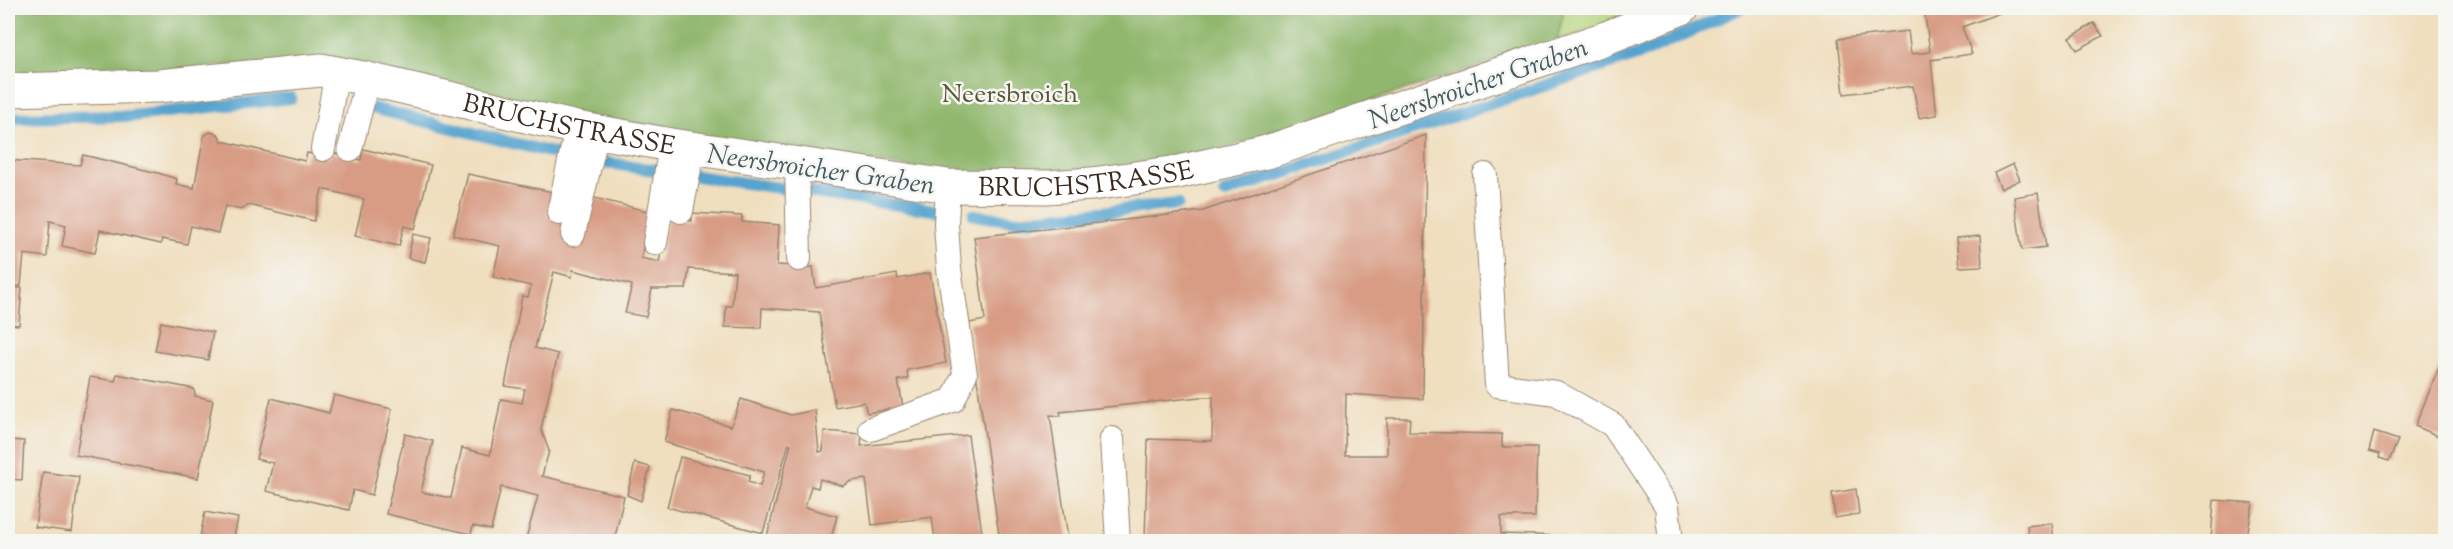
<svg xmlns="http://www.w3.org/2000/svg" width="2453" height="549" font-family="'Sorts Mill Goudy',serif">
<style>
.green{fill:#b5d67e;stroke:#78804e;stroke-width:1.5}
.forest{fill:#90b76d;stroke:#667046;stroke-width:1.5}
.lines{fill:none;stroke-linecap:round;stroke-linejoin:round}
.stream{stroke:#55a3ce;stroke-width:12}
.building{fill:#d89c84}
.service-casing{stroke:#96846e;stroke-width:26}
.minor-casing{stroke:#96846e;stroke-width:35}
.service{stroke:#fff;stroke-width:24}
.minor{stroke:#fff;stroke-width:33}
.labels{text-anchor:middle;stroke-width:5;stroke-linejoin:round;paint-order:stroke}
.park-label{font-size:26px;fill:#5a5536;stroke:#f6f6f2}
.street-label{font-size:26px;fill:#3b2a1e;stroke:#f6f6f2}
.water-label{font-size:27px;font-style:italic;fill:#455a64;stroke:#f6f6f2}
</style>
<rect width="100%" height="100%" fill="#f6f6f2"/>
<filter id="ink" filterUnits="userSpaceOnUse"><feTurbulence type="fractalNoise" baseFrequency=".0167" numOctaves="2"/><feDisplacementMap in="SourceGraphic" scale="12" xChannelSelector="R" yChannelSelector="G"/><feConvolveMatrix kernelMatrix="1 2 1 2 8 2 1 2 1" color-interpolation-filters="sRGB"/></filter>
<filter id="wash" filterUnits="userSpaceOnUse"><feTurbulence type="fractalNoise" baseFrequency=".008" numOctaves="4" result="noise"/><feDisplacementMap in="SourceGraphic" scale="24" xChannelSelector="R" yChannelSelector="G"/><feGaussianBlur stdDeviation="1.35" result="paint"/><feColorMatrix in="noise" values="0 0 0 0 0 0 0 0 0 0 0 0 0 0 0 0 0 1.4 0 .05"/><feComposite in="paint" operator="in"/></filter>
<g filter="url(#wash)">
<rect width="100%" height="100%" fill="#f0dfbf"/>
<polygon class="green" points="1564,8 1652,8 1557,41"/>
<polygon class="forest" points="8,8 1564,8 1557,41 1190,159 1014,181 661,134 334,59 8,79"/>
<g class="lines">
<g class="stream">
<polyline points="360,105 561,155"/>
<polyline points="8,118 132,116 291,98"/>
<polyline points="607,163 661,171"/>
<polyline points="689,175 947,212"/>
<polyline points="1225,193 1648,51 1741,8"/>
<polyline points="974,215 1016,221 1178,204"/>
</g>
</g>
<g id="blocks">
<g class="building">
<polygon points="1924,8 2013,8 1962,27 1972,54 1931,60 1937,115 1919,118 1913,86 1844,94 1838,39 1908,31 1911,54 1930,52"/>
<polygon points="2094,23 2103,36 2077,50 2070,38"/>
<polygon points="210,132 218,134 222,141 305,161 307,153 329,158 330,152 361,160 363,149 431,165 415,229 404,226 399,246 355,236 364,199 322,189 314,221 249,205 241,210 225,206 218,233 191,226 187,244 162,239 161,244 100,230 95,253 62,246 66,225 50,221 47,257 24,254 21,286 8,285 8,160 80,165 83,155 158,173 177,179 176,184 194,188 204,136"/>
<polygon points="1426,135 1423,399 1346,394 1345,455 1387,455 1387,418 1410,418 1409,432 1502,434 1502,447 1537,447 1535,517 1501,517 1501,534 1564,536 1563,542 1145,540 1148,439 1212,441 1213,397 1200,397 1060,412 1061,416 1050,415 1068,538 1057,538 1058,542 1000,542 969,323 985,320 974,237 1203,211"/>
<polygon points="2013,164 2020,180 2001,189 1994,173"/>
<polygon points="468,174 553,192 547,216 566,220 591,197 651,212 641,258 659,262 668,220 692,221 692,213 742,216 742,222 779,225 777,265 813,267 816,288 897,274 898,279 930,273 946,363 907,370 908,379 898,380 903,407 867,413 864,402 835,407 819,312 762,308 761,328 725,327 726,306 732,306 735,272 689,269 686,289 652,289 646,317 625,313 632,285 573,270 572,277 554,272 535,348 558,354 541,429 549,451 542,476 624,496 614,542 525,542 538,496 501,487 491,530 473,526 471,534 386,514 405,434 433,441 421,492 451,498 462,448 490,455 501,399 522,403 525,389 505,386 522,296 528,297 531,286 493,277 500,246 453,235"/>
<polygon points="2038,193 2046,247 2022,250 2014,197"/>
<polygon points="413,234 431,238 425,262 408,258"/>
<polygon points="1980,236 1982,266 1959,267 1956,238"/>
<polygon points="8,287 22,288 19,325 8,324"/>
<polygon points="161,322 213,332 208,360 155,351"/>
<polygon points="2445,353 2446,432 2443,438 2415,426"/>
<polygon points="117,374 194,389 195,396 213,400 198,478 76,455 90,377 115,381"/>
<polygon points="334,395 392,409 372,495 353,490 349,510 266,491 273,463 256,459 271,398 329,413"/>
<polygon points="741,399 791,415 815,410 819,452 823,451 824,431 862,434 861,446 968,435 982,533 935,540 932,517 872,525 866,479 851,481 843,486 820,479 818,488 811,486 805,507 837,516 830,542 788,542 767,536 791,444 789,443 763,533 667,507 680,457 750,475 748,482 760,486 764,472 664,442 673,410 731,426"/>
<polygon points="2374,432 2398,440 2389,461 2379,458 2380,454 2369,451"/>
<polygon points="8,440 24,441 22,480 8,479"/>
<polygon points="635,463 650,467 641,501 627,495"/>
<polygon points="43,472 79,477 72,532 35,527"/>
<polygon points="1856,489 1859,514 1835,518 1832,493"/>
<polygon points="2214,500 2253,503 2246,542 2211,540"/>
<polygon points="205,512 238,518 233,542 199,542"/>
<polygon points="2052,523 2054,542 2029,542 2027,526"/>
</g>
</g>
</g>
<g filter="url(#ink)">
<use href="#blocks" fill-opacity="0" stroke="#96846e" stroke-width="1.5"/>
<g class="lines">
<defs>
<g id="service">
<polyline points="323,149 337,72"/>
<polyline points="350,149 368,79"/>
<polyline points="797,164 799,259"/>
<polyline points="1485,175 1497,385 1556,393 1613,425 1667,506 1671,542"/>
<polyline points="681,211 693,148"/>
<polyline points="559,213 577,128"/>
<polyline points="573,234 597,132"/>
<polyline points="655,243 671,145"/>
<polyline points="871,429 953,400 965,374 949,269 946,224 948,186"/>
<polyline points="1112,439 1118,542"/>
</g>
<g id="minor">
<path id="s1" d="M8,90L158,86L321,70L368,79L577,128L671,145L948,186L1046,187L1092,184L1178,172L1267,152L1606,38L1682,8"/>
</g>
</defs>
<use href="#service" class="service-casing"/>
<use href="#minor" class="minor-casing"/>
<use href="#service" class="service"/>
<use href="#minor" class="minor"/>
</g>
</g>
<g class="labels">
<g class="park-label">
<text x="1010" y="102">Neersbroich</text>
</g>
<g class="street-label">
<text dy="9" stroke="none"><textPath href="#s1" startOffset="568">BRUCHSTRASSE</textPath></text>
<text dy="9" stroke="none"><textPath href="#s1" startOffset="1090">BRUCHSTRASSE</textPath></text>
</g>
<g class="water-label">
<text transform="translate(1478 83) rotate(-19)" y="9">Neersbroicher Graben</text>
<text transform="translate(821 169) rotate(8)" y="9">Neersbroicher Graben</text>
</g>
</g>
<rect width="2453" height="549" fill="none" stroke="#f6f6f2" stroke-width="30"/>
</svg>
